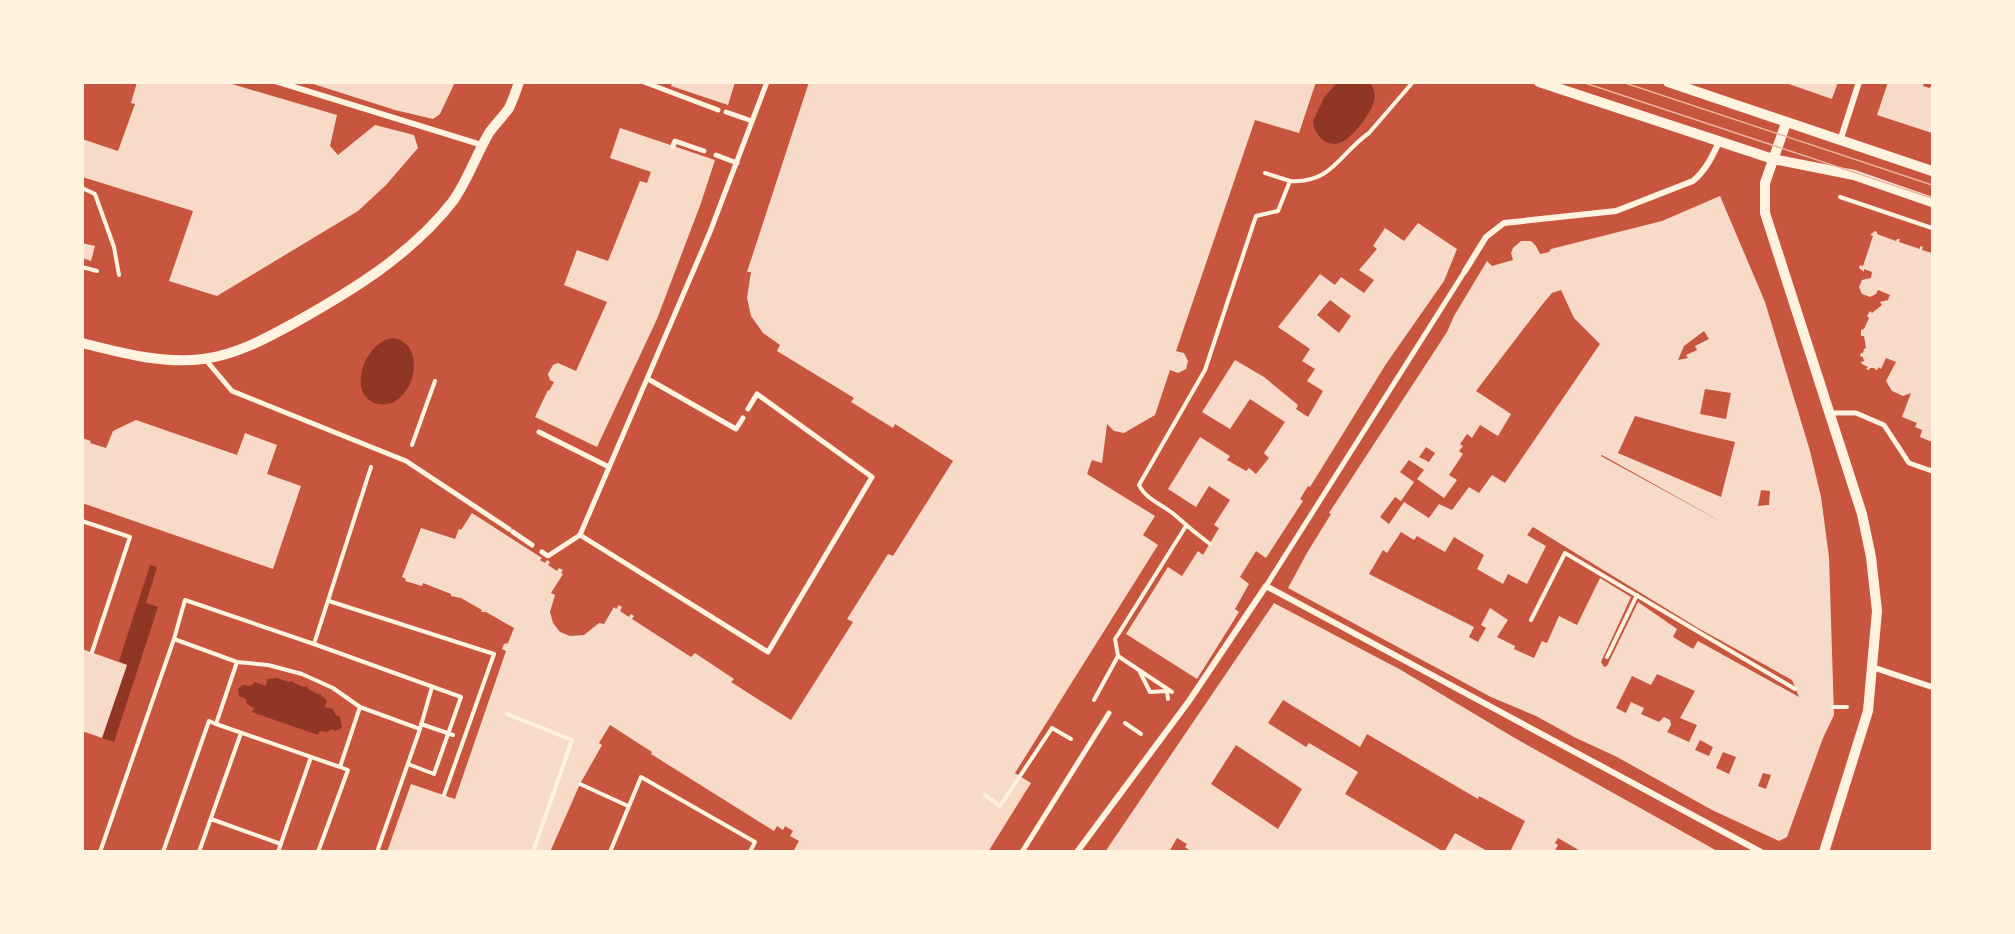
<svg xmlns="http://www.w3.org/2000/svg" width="2015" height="934" font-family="'Titillium Web',sans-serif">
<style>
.water{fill:#8f3625}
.building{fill:#f7dbc8;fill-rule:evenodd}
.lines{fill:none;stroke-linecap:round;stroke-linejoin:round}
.path{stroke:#fff3e0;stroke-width:4}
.pedestrian{stroke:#fff3e0;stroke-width:5}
.minor{stroke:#fff3e0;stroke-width:6}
.tertiary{stroke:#fff3e0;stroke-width:10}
.tram{stroke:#e9b49f;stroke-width:1.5}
</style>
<rect width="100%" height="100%" fill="#c8553d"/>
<g class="water">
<path d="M1337,83H1370C1374,88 1376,94 1374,101C1372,112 1353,137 1342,142C1327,149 1314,135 1313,121L1325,96Z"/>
<path d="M393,338C431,345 412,411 378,404C345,397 364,341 393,338Z"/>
<polygon points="150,565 157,567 146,603 158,607 114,742 102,738 127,665 119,661"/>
<polygon points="277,678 289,682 292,681 294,683 304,687 307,686 308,689 318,694 321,694 321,696 327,700 325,707 333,709 336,715 340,717 342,728 335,731 332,729 327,732 320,731 318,735 252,712 254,708 247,704 246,699 239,696 238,689 243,685 251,686 255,682 266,686 267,679"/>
</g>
<g class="building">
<polygon points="137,82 225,82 337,115 330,146 338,155 375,125 414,135 418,148 386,185 358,211 217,296 169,281 193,211 82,177 82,139 118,151 135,104 131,103"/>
<polygon points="307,82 455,82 440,114 433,119 395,110"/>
<polygon points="673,82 735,82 728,105 671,86"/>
<polygon points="809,82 1316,82 1299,133 1255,120 1176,351 1184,353 1188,361 1186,369 1178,373 1170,370 1155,415 1124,433 1114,431 1107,424 1102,463 1092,460 1087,474 1155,516 1143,535 1158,545 1015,773 1031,783 988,852 793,852 799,841 790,836 793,831 785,826 783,830 777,826 774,831 651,754 652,752 610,725 599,743 602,745 580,784 550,852 387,852 411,784 455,799 506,651 502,649 504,644 508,643 514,628 486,612 481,612 482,610 461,598 451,596 451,594 423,583 422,586 405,581 406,579 402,577 421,528 455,539 459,529 461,530 472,513 542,558 540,560 545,563 547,560 550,562 548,565 557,571 559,568 563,570 561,573 563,574 551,593 555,595 550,612 553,623 560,632 570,636 584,635 599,623 604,624 614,607 616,609 619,605 622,607 620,611 629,617 631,614 634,616 632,619 691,657 695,653 734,679 731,682 791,720 853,622 847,619 888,554 893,556 953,461 895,424 893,428 851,402 854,398 777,351 780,345 763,333 751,316 747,298 751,272 747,272"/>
<polygon points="1783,82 1838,82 1832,99"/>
<polygon points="1888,82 1924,82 1923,86 1929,88 1932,86 1932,133 1877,115"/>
<polygon points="620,128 715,160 701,203 657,319 597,447 535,417 548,390 549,391 554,382 550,380 548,374 553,365 558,363 576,371 607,302 564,285 577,250 608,261 640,181 647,183 651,172 610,158"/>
<path d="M1720,196L1765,302L1810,451L1821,497L1829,557L1834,715L1823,738L1787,837L1779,841L1712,810L1617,757L1574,737L1536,716L1491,697L1288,588L1307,553L1331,514L1329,513L1447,332L1454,316L1487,261L1492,266L1513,260L1511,253L1513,248L1521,241H1531L1536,246L1540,254L1545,253L1549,252L1551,249L1662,221ZM1561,290L1574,318L1600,344L1505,483L1492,475L1479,493L1469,487L1452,510L1439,504L1429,518L1404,502L1389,524L1380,517L1395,497L1401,501L1414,482L1400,472L1409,460L1424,470L1417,479L1444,498L1457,480L1449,475L1463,454L1459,451L1463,446L1460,444L1467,434L1472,438L1480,425L1498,436L1511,414L1476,391L1541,306L1552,293ZM1704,331L1709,339L1695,346L1697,350L1686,355L1688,358L1678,360L1684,346ZM1705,389L1731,393L1726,419L1700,414ZM1635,416L1693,432L1735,442L1721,497L1618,453ZM1426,447L1435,453L1429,462L1419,457ZM1602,455L1729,526L1601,456ZM1761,490L1770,491L1769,505L1758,506ZM1533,527L1698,628L1792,680L1799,697L1698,641L1693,649L1673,637L1677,629L1638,602L1607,666L1604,667L1601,662L1631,597L1600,578L1577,625L1559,616L1547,643L1542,641L1534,658L1514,649L1515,646L1497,637L1508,620L1490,608L1481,625L1486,628L1478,642L1469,637L1474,627L1369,574L1383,550L1387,553L1401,532L1414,540L1417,536L1445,552L1454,537L1484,555L1477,569L1503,584L1508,574L1527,584L1546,546L1527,535ZM1657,674L1695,691L1680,718L1697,725L1689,742L1667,732L1671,725L1670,720L1664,717L1659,722L1641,714L1644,708L1631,702L1626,713L1616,708L1632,676L1651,685ZM1700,740L1713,747L1709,756L1695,750ZM1723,752L1736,757L1729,774L1716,768ZM1763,773L1771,775L1766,789L1758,786Z"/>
<path d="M1418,223L1457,249L1444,281L1386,364L1310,487L1308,486L1300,499L1303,501L1266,558L1256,551L1240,577L1249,584L1235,609L1239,612L1197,679L1126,634L1168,567L1182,576L1198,551L1203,555L1219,528L1214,525L1230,500L1209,486L1196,507L1168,489L1200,437L1230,456L1227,460L1246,471L1249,468L1256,474L1269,458L1264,453L1285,422L1250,399L1230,429L1202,412L1235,360L1264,377L1298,405L1296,409L1308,417L1323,391L1307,381L1315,369L1302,361L1310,349L1278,327L1320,274L1335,285L1341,277L1364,293L1374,280L1359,270L1377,249L1373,246L1385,228L1404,241ZM1330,300L1351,316L1339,333L1317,315Z"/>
<polygon points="1875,231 1877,232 1877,234 1896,241 1897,239 1900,239 1899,242 1920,249 1920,246 1923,247 1922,250 1932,253 1932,442 1920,437 1922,430 1915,427 1917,423 1902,417 1911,393 1903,396 1892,391 1886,381 1896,362 1886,358 1881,369 1878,367 1878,369 1876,370 1874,368 1870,368 1869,370 1866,369 1868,367 1862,364 1861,362 1864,361 1863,357 1860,356 1861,353 1863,353 1864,349 1866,348 1864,336 1861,336 1861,330 1864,329 1869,318 1867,316 1870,311 1872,313 1882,305 1880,302 1888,300 1890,295 1878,290 1876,294 1870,297 1862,294 1859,287 1862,280 1871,278 1872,272 1864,269 1864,272 1859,268 1860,265 1863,266 1873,236 1870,235"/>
<polygon points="82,243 95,246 91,261 82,258"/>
<polygon points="136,420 237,455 245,433 277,445 267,474 301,486 273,569 82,503 82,438 91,441 90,443 106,448 113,431"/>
<path d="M1274,603L1401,670L1513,737L1719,852H1582L1558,838L1555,843L1558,845L1554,852H1510L1525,821L1479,796L1478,799L1367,734L1360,747L1283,700L1268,723L1306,747L1309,743L1358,772L1345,794L1444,852H1192L1185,847L1187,844L1177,838L1169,852H1105ZM1236,745L1302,789L1278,829L1211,784Z"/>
<polygon points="82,649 127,665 102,738 82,731"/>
<polygon points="1455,833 1489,852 1444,852"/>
</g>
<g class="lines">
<g class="path">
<polyline points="1265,173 1290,181"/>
<polyline points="82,188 95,194 114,247 119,275"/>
<polyline points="1840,197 1932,228"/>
<polyline points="82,267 97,271"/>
<polyline points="412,445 435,381"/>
<polyline points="82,521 130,537 92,652"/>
<path d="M1210,544C1198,535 1187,526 1176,516C1164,505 1146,500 1139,485L1205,370L1256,216L1278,211L1290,181C1332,184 1340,153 1369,133L1413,82"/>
<polyline points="329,601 494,654 444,795"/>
<polyline points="1531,620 1565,553 1795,689"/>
<polyline points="174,639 237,662 268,665 302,674 333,688 360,707 420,729 432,687"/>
<polyline points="314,644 371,467"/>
<polyline points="1118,656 1172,692"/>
<polyline points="1607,657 1637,595"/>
<polyline points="237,662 216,724 340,767 360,707"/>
<polyline points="1140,672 1150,692 1167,691 1168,699"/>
<polyline points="1094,700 1118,656 1115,639 1119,633 1186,526"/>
<polyline points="1833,707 1847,707"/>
<polyline points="507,714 572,740 533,852"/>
<polyline points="1125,723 1141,734"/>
<polyline points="421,724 453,735"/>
<polyline points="580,784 628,806"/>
<polyline points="985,795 1000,806 1052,728 1071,739"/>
<polyline points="211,819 281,844"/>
<polyline points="100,852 174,639 185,600 314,644 461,697 434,774 408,764"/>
<polyline points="163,852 209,721 216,724"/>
<polyline points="199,852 241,733"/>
<polyline points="278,852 311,757"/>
<polyline points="318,852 348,770 340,767"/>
<polyline points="377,852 420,729"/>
<polyline points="610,852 641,777 755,842 750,852"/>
</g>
<g class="pedestrian">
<polyline points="644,82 718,110"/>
<polyline points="726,112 752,121"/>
<polyline points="673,146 675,141 704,151"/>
<polyline points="716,155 737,163"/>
<polyline points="205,359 232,391 406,461 509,529"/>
<polyline points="648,379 736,429 743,418"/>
<polyline points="748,409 757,394 872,477 768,652 580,535 710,232 767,82"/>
<polyline points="1830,413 1856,413 1884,425 1909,463 1932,471"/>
<polyline points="539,432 609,467"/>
<polyline points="513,532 532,545"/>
<polyline points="542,552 548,556 580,535"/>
<polyline points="1266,586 1465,271"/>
<polyline points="1022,852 1109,713"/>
</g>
<g class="minor">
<polyline points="278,82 482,145"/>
<polyline points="1840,141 1859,82"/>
<path d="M1465,271L1486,237L1504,223L1616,211L1693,181C1706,170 1712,157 1719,142"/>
<polyline points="1872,667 1932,687"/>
<polyline points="1077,852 1189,701 1266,586 1761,852"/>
</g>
<g class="tertiary">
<polyline points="1539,82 1773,159 1854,175 1932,202"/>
<polyline points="1668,82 1932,171"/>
<polyline points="1786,123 1765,183 1765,213 1862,514 1871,557 1877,611 1868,711 1824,852"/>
<path d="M82,343C122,353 162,364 203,359C236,355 267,338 296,322C353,290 412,254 453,201C468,180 476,155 489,133C495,124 503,117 509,108C513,100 516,91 519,82"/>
</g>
<g class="tram">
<polyline points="1582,82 1932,198"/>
<polyline points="1622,82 1932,185"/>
</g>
</g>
<rect width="2015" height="934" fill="none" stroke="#fff3e0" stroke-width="168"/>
</svg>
